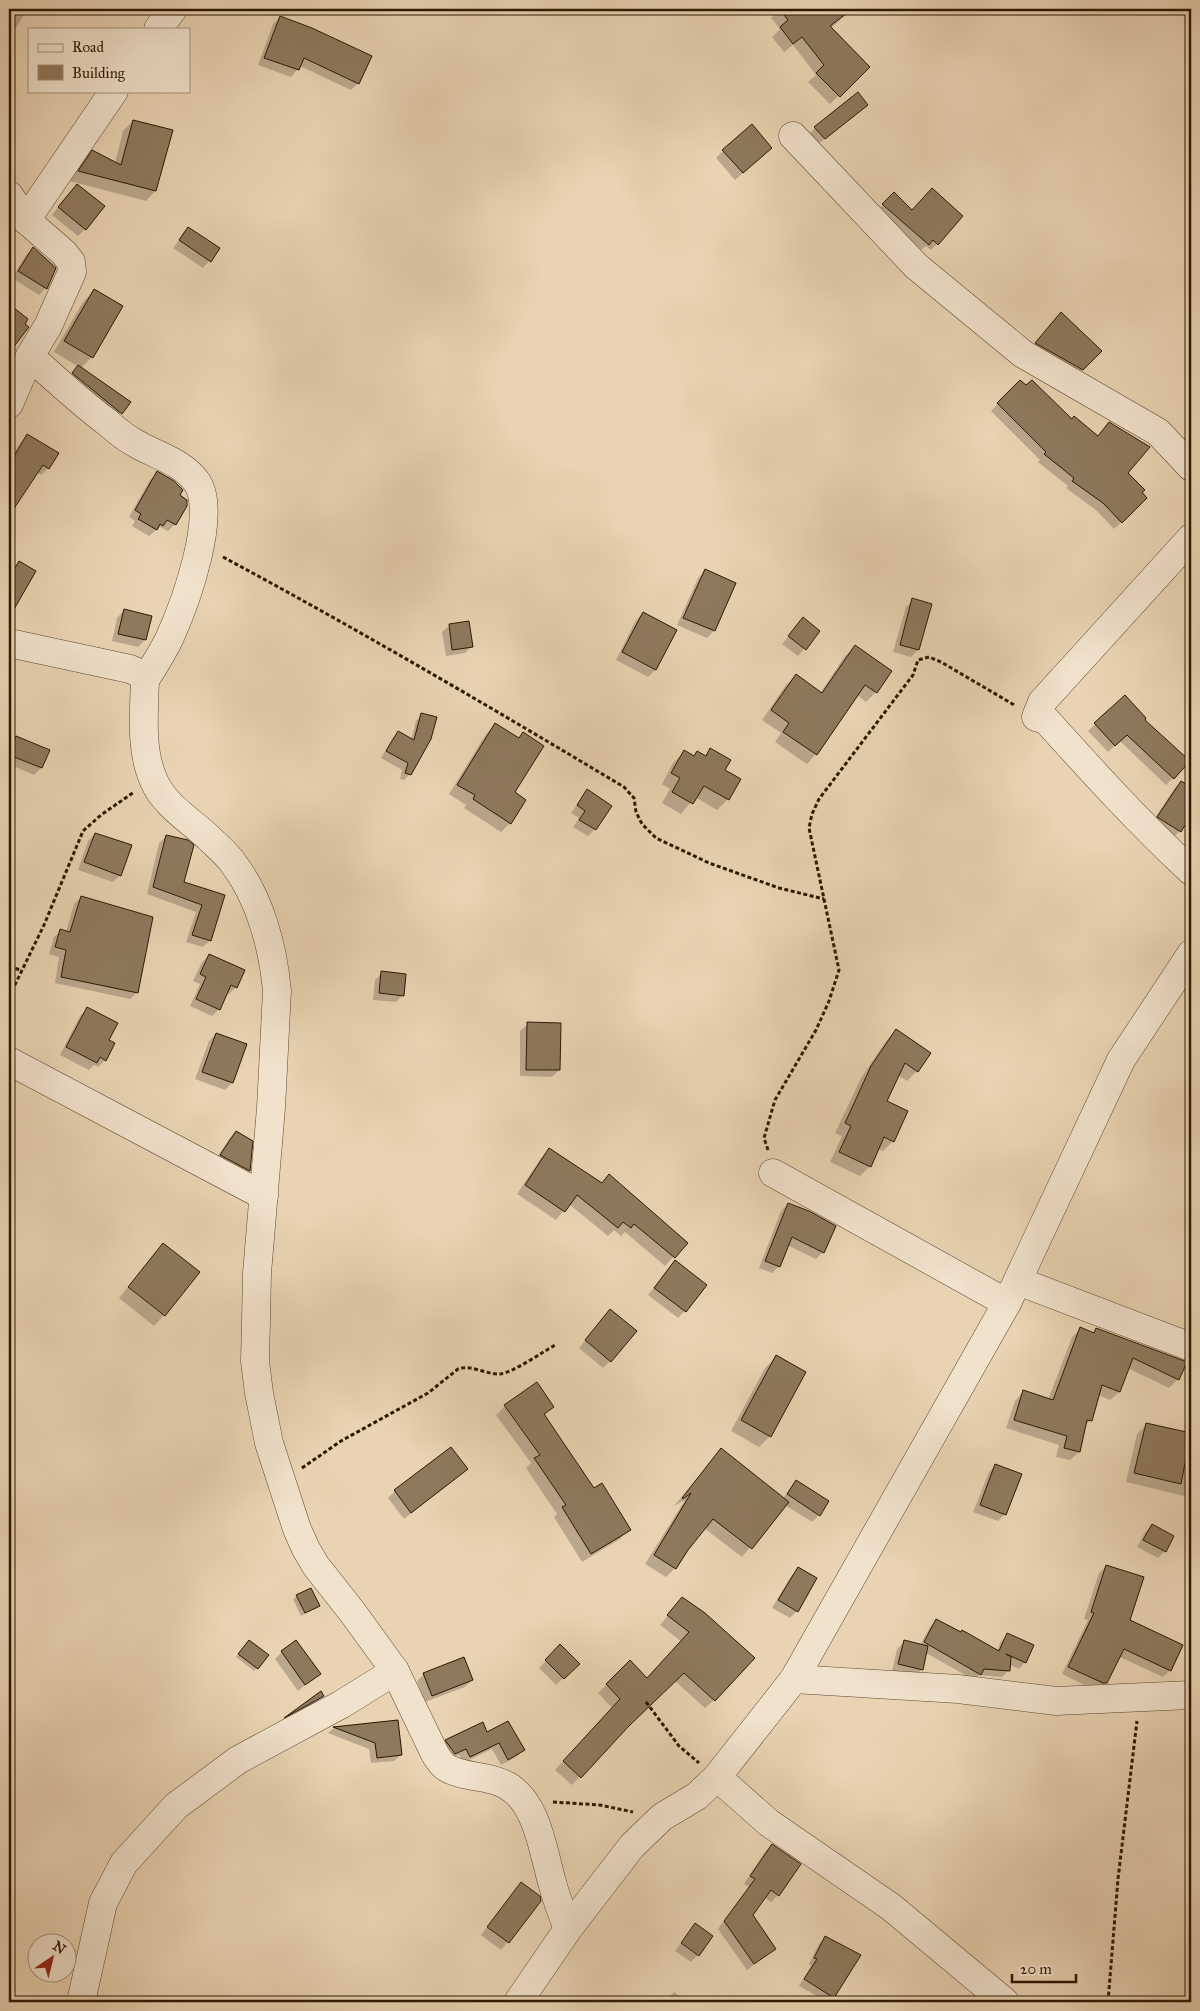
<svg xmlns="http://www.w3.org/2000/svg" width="1200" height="2011" font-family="'IM FELL Great Primer',serif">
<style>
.shadow{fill:#0003}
.building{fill:#8e795d;stroke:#2b1801}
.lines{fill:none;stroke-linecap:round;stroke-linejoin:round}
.minor-casing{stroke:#5a472d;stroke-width:29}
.path{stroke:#2b1801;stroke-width:3;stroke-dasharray:4 2.5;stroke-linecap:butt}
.minor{stroke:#f1e2cd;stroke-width:28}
</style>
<rect width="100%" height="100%" fill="#e9d3b2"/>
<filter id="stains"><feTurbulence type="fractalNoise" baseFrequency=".004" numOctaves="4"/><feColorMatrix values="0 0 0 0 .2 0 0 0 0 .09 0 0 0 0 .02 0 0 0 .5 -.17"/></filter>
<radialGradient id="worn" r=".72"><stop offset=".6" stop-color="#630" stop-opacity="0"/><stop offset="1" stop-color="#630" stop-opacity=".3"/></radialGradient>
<g class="shadow">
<polygon points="9,9 27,9 9,40"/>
<polygon points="781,9 853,9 831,28 868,67 830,104 808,82 816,75 793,45 784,52 772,37 780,29 771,18"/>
<polygon points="280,17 358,83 351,90 300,66 291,77 258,65 273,24"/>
<polygon points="859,112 817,145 808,135 815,128"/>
<polygon points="133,121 155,191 146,201 70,181 83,162 93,152 115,163 123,131"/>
<polygon points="723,151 764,155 735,180 716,158"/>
<polygon points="70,192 85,229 78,236 52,215"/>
<polygon points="894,194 912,212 937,244 931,250 926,246 921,250 876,212"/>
<polygon points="188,228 219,249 203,268 173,248"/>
<polygon points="33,248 46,288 39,295 12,278 26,255"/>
<polygon points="94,291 121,307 92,357 81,368 129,402 115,420 67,380 79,367 54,352 83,302"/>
<polygon points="1055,320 1100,351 1075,376 1030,350"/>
<polygon points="1020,381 1126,473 1146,498 1114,529 1096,510 1066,488 1068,486 1038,462 1040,460 991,411"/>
<polygon points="27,436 48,468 41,475 36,472 16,503 9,510 9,461 20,443"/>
<polygon points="157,473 178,496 175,524 168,531 160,527 149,536 132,526 135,521 129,517 150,480"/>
<polygon points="19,562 10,608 9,608 9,575"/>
<polygon points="705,571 734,584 714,631 707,638 677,625 698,578"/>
<polygon points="913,600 918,650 911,657 893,652 906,607"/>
<polygon points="124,610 145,640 138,647 112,641 117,618"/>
<polygon points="643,613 676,630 655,670 648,677 616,660 636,620"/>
<polygon points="803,619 818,631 798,656 782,644"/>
<polygon points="450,625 472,646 465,653 446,656 442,632"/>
<polygon points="855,647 876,692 866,702 857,695 816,754 807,764 775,742 781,733 762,720 786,685 796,676 820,693 845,656"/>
<polygon points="422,715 410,774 404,780 400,779 402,770 381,758 392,739 398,733 411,740 416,721"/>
<polygon points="1143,720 1173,778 1166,785 1120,741 1108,752 1088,731 1095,724"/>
<polygon points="495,724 513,793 510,823 501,832 464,808 466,805 449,794 486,734"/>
<polygon points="16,738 48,750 41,768 34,775 9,764 9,746"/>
<polygon points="711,750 723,771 728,799 717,810 695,797 681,814 662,803 670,789 662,784 673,763 684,752 693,757 704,756"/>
<polygon points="1181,782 1191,789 1191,813 1180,831 1173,838 1151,824 1174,789"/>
<polygon points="587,791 610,806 595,829 588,836 573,827 579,818 571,813"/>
<polygon points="95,834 120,875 113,882 78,870 88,841"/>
<polygon points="166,836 183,883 224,896 210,940 203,947 186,942 196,912 147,894 159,843"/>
<polygon points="81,897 137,992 130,999 55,983 59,957 49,954 54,937 61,931 66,932 74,904"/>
<polygon points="209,955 236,987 229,994 226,993 219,1009 212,1016 190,1006 200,984 193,981 202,962"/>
<polygon points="382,973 403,995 396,1002 373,1000 375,980"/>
<polygon points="87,1009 108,1040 105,1060 98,1067 94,1065 89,1070 60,1055 80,1016"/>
<polygon points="528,1024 559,1070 552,1077 520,1076 520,1031"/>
<polygon points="896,1031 917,1071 907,1081 898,1075 886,1102 893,1141 883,1151 878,1149 870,1166 860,1176 830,1162 842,1136 835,1133 861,1078 886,1041"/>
<polygon points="216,1034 232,1083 225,1090 195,1079 209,1041"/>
<polygon points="236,1132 249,1170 242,1177 214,1162 229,1139"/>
<polygon points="550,1149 601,1184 609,1175 686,1243 665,1266 625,1232 621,1236 614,1230 608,1236 569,1204 556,1220 517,1194 541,1158"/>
<polygon points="788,1204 823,1252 816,1259 787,1245 779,1266 772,1273 759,1268 781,1211"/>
<polygon points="163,1245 164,1315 154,1326 119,1298"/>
<polygon points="675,1262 685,1311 678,1318 648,1295"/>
<polygon points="604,1318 610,1361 603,1368 579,1348"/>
<polygon points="1080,1329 1092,1333 1097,1329 1178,1379 1169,1388 1128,1368 1119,1392 1110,1400 1098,1395 1090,1420 1085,1426 1079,1452 1070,1460 1056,1457 1059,1445 1006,1428 1015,1401 1023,1392 1048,1400 1072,1337"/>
<polygon points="776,1357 770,1436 759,1447 731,1431 765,1368"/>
<polygon points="505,1406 553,1407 544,1416 593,1490 629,1530 620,1539 582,1562 554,1517 557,1514 526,1468 531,1463 496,1415"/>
<polygon points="1146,1425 1191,1445 1191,1488 1184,1496 1126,1482 1137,1434"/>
<polygon points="721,1450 783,1498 796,1481 819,1515 812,1522 785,1505 742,1557 704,1528 675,1568 666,1577 645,1564 685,1500 674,1506"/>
<polygon points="996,1465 1005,1514 998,1521 973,1512 989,1472"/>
<polygon points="459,1476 404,1519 388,1498 395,1491"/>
<polygon points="1152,1525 1165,1551 1158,1558 1137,1547 1145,1532"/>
<polygon points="1106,1566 1129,1621 1170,1670 1163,1677 1120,1657 1106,1682 1099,1690 1095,1690 1062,1674 1088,1620 1084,1619 1099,1573"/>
<polygon points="798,1569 797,1611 790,1618 772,1608 791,1576"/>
<polygon points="311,1589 318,1606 301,1616 293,1599"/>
<polygon points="682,1599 714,1700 705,1708 675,1681 624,1730 572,1785 555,1770 612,1708 598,1693 630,1662 647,1679 682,1642 660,1625"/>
<polygon points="936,1621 997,1651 1001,1641 1007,1635 1025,1662 1019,1669 1009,1664 1008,1671 1002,1677 979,1675 974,1680 926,1653 922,1669 915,1676 892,1671 897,1649 904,1642 920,1645 930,1627"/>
<polygon points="246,1645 267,1656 254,1671 236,1657"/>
<polygon points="560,1646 578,1664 556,1685 539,1668"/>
<polygon points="282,1652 319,1673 298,1691 275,1659"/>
<polygon points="424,1674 472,1680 465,1687 425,1702 417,1681"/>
<polygon points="321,1693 323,1696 316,1703 283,1720"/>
<polygon points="397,1722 401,1755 394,1761 371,1763 369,1749 328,1733 334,1728"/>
<polygon points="487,1734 523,1750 516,1757 501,1765 492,1749 463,1763 459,1755 448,1760 440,1747 446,1741"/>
<polygon points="772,1845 778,1895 771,1902 764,1897 751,1915 775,1948 747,1970 718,1929 749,1887 744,1884 765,1852"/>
<polygon points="521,1884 540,1901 501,1950 481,1935"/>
<polygon points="695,1925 698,1955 691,1962 675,1951"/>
<polygon points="825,1938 833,1997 828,2002 799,1986 811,1966 809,1964 819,1944"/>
<polygon points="674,1992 687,2002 664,2002"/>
</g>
<g class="building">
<polygon points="779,9 852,9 830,26 870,67 840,97 816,73 824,65 802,37 793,44 780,27 788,20"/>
<polygon points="280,16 312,28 372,56 359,84 304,58 299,70 264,58"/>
<polygon points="858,92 868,105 825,139 814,127"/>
<polygon points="133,120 173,130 156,191 78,171 92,150 121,165"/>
<polygon points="752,124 772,148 743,173 722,150"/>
<polygon points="77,184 105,206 86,230 58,207"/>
<polygon points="932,188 963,216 938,245 933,240 929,245 882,204 894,192 912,210"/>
<polygon points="188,227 220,248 211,262 179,240"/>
<polygon points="33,247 56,268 47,289 18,271"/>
<polygon points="94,289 123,306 93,358 64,341"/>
<polygon points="9,304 28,319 25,324 29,327 9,353"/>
<polygon points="1061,312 1102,351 1083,370 1035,343"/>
<polygon points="78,365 131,402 122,414 72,373"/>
<polygon points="1020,380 1026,385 1032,380 1072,419 1074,416 1098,436 1109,422 1150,447 1128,473 1145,490 1142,492 1147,498 1122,523 1103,503 1072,481 1074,478 1044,454 1046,452 997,403"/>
<polygon points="27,434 59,453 49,469 43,465 9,516 9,465"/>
<polygon points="157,471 174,481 183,490 180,495 187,500 187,506 176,525 167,520 163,526 160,524 157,530 138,519 141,514 135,510"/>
<polygon points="19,561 36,571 9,618 9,578"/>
<polygon points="705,569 736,583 715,631 683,618"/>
<polygon points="912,598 932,604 919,650 900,645"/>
<polygon points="124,609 152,616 146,640 118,634"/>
<polygon points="643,612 677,630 656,670 622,652"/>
<polygon points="803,617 820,631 806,650 788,636"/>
<polygon points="469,621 473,647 452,650 449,624"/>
<polygon points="855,645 892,671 877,693 865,685 817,755 783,732 789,723 771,710 796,674 822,693"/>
<polygon points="1125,695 1146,718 1145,720 1190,761 1174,779 1127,735 1115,746 1094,723"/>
<polygon points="421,713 437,717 431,739 411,775 405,773 408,763 386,751 398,731 414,740"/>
<polygon points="495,723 519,738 523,732 544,746 515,792 526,800 511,824 473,799 475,795 457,785"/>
<polygon points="16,736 50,750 42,768 9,755"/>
<polygon points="710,748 731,760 725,770 741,779 729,800 704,786 693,804 672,792 680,778 671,773 684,750 694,756 697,751 706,756"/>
<polygon points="1181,781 1191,787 1191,815 1181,832 1157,817"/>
<polygon points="587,789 612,806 596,830 579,820 585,811 577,805"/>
<polygon points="95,833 132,845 121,876 84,862"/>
<polygon points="166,835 188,840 194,845 184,882 225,895 211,941 192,935 202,905 153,887"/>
<polygon points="81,896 153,917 138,993 61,977 66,950 55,947 60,929 70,932"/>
<polygon points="209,954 245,970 237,988 231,985 220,1010 196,999 206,977 200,974"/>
<polygon points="381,971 406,974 404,996 379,993"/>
<polygon points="87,1007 118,1023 109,1040 115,1043 106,1061 100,1057 97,1063 66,1047"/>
<polygon points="527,1022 561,1023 560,1070 526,1070"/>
<polygon points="896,1029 931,1053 918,1072 905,1063 887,1101 908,1111 894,1142 884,1137 871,1167 839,1152 851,1126 845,1123 871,1066"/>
<polygon points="216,1033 247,1044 233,1083 202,1072"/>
<polygon points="236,1131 253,1141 250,1171 220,1155"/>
<polygon points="549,1148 602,1183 609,1174 688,1243 675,1258 634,1224 631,1228 623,1222 618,1228 577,1195 565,1212 525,1185"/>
<polygon points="788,1203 809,1211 836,1226 824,1253 792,1237 780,1267 765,1261"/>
<polygon points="163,1243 200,1272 165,1316 128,1287"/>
<polygon points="675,1260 707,1285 686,1312 654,1288"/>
<polygon points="610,1309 637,1331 611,1362 585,1340"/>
<polygon points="1080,1327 1094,1333 1096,1328 1187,1362 1179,1380 1133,1358 1120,1392 1102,1385 1092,1421 1087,1420 1080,1452 1064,1448 1067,1436 1014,1420 1023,1390 1053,1400"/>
<polygon points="776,1355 806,1372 771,1437 741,1420"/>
<polygon points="537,1382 554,1407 544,1414 594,1488 602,1483 631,1530 591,1554 562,1507 566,1505 534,1458 540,1455 504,1405"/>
<polygon points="1146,1423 1191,1433 1181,1484 1134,1473"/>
<polygon points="451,1447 468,1469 411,1513 394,1490"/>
<polygon points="721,1448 789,1502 752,1549 713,1519 688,1550 676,1569 654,1555 691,1493 683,1499 682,1498"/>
<polygon points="995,1464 1022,1474 1006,1515 980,1505"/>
<polygon points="796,1480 829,1501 820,1516 787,1494"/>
<polygon points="1152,1524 1174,1536 1166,1552 1143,1540"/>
<polygon points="1106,1565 1144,1577 1130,1620 1183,1645 1171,1671 1124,1649 1107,1683 1103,1683 1068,1667 1094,1613 1091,1612"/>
<polygon points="798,1567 817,1578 798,1612 778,1600"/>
<polygon points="311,1588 320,1606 305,1613 296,1595"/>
<polygon points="682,1597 705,1613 755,1658 715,1701 684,1673 628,1727 581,1778 563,1761 620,1699 606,1684 630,1660 647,1678 689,1632 667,1615"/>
<polygon points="936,1619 961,1632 962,1630 999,1651 1007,1633 1034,1645 1026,1663 1006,1654 1011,1657 1010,1671 984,1669 981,1675 924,1642"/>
<polygon points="249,1640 269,1655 258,1669 238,1654"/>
<polygon points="296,1640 321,1674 305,1685 281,1651"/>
<polygon points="904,1640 928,1646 923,1670 898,1664"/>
<polygon points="560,1644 580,1664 564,1679 545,1660"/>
<polygon points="464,1657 473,1680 432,1696 423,1673"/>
<polygon points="321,1691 324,1696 284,1718"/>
<polygon points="398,1720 402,1755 377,1758 375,1743 333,1727"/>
<polygon points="508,1721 525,1750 508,1760 499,1743 470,1757 466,1749 455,1754 445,1740 483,1722 487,1732"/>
<polygon points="772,1844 801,1864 779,1896 771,1890 753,1915 776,1949 754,1964 724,1921 755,1879 750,1876"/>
<polygon points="521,1882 540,1896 541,1901 509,1943 487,1927"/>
<polygon points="695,1923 713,1936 699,1956 681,1943"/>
<polygon points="825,1936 861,1955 834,1998 804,1979 817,1959 814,1958"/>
</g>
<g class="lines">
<defs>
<g id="minor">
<polyline points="158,29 173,9"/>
<polyline points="793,136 916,266 1023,354 1158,432 1191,467"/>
<polyline points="9,195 26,220 64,253 71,262 72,272 48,326 30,356 9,404"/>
<polyline points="26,220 114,91"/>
<path d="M30,356C55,379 80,402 108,423C116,430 125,438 135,443C155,455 181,461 196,481C219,511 185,604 170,637C163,652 154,666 145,680"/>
<path d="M1191,538L1042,702L1036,717L1046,720C1093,772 1140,824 1191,871"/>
<path d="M9,643L130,669L139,673L145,680C144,712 140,751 154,781C164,805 191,821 209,838C217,846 227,854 233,863C260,898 273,947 277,991L271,1108L257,1273L256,1321L255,1361L259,1393L269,1443L297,1529L306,1549L316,1566L353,1613L395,1671L435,1754C438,1759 442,1765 447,1768C464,1778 488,1775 506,1785C537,1801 543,1851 552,1882C556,1898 562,1913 568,1929"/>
<polyline points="9,1061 264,1196"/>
<polyline points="773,1173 1007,1303"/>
<polyline points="1018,1281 1191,1347"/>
<polyline points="794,1679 958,1689 1056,1701 1191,1695"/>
<polyline points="717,1777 769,1823 891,1907 1005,2002"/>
<polyline points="81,2002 103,1903 124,1863 176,1806 238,1760 342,1704 395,1671"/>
<polyline points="518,2002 568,1929 632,1846 662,1817 697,1796 717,1777 794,1679 1007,1303 1121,1060 1191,954"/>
</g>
</defs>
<use href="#minor" class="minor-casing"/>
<g class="path">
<path d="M223,557C359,630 492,708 624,787L634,798L636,812L642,824L656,838L709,863L779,888L824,899"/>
<polyline points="9,967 21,970"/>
<polyline points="9,997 44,925 83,831 101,815 134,792"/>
<polyline points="768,1150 764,1138 775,1100 816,1030 829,1001 839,970 809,828 812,814 819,799 913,675 918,660 929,657 941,662 1016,706"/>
<path d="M302,1468L341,1441L428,1393L458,1369C471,1364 487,1375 500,1374C512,1373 543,1352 555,1345"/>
<polyline points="646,1702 679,1746 699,1763"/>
<polyline points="553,1802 600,1805 633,1812"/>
<polyline points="1108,2002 1118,1879 1137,1721"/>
</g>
<use href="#minor" class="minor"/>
</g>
<rect width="1200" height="2011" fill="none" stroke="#e9d3b2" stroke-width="30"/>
<rect x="10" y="10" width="1180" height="1991" fill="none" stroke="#2b1801" stroke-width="2.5"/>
<rect x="15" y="15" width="1170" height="1981" fill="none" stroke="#2b1801"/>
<rect x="28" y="28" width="162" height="65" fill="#f1e2cd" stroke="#a2917b"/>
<rect x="38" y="44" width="25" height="8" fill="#f1e2cd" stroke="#a2917b"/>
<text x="72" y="52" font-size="15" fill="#2b1801">Road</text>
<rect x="38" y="65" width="25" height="15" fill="#8e795d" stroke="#a2917b"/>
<text x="72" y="78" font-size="15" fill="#2b1801">Building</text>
<g transform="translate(52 1958) rotate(35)"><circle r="24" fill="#f1e2cd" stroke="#a2917b"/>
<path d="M0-4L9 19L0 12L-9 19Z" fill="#8f2418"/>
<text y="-8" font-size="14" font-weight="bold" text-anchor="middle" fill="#2b1801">N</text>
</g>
<path d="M1012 1974v8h64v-8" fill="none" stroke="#2b1801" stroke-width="2.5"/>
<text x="1020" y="1974" font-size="15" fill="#2b1801" stroke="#f1e2cd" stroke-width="4" paint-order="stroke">20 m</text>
<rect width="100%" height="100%" filter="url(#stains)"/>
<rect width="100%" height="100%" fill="url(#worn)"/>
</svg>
